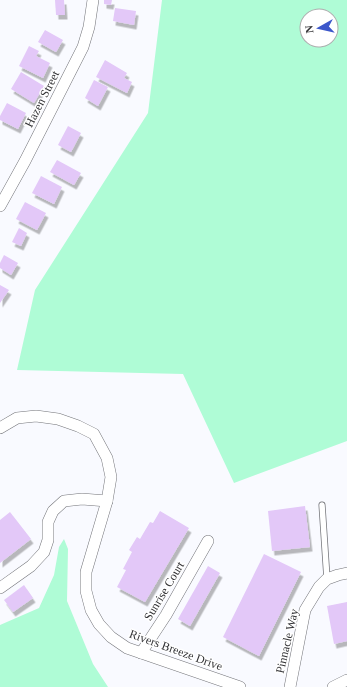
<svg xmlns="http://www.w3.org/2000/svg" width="347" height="687" font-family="'Times New Roman',serif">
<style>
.green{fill:#affcd6;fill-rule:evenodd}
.building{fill:#e3c8f8;filter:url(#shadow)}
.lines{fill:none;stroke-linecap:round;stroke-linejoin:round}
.lane-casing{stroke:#737479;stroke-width:7}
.street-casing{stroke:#737479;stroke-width:12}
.lane{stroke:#fff;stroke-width:5.5}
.street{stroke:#fff;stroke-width:11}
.labels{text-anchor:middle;stroke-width:3;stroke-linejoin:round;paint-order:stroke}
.street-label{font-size:12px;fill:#323235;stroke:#fff}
</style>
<defs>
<filter id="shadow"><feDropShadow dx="2.5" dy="4.5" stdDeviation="0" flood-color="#0004"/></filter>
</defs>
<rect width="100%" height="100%" fill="#f9faff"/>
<g class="green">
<path d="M162,0H347V441L234,483L183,374L17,370L35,290L148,113ZM307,16H331V40H307Z"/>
<polygon points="64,539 68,549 67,601 93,664 108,687 0,687 0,625 39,608 54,575 59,547"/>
</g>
<g class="building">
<polygon points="55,0 64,0 65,15 56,15"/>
<polygon points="104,0 112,0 111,5 104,4"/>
<polygon points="115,8 136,11 134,25 113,21"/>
<polygon points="45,30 63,40 56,52 38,42"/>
<polygon points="29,46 39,51 36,56 50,63 43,78 19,66"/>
<polygon points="105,60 127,73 124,78 132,82 127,93 96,77"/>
<polygon points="21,72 44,86 34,103 11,89"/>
<polygon points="94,80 108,87 98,106 85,98"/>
<polygon points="7,103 26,113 18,129 0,120 0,116"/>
<polygon points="68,126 81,133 71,152 58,145"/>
<polygon points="57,160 81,173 74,185 50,172"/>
<polygon points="41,176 62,187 54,204 32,193"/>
<polygon points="25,202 46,213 37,230 16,219"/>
<polygon points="19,228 27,233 21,246 12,242"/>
<polygon points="4,255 18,263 11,275 0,268 0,263"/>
<polygon points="0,285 9,290 0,303"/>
<polygon points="305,506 310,547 272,551 268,511"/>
<polygon points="160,511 189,528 145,602 117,587 126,570 123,569 132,552 129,550 137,537 140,539 150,522 153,523"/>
<polygon points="10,512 31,539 0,563 0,520"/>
<polygon points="264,554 301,572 259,656 223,637"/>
<polygon points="208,566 220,573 190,626 178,619"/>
<polygon points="24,585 33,598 13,612 4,600"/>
<polygon points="347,602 347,641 334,644 327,606"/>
</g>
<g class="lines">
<defs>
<polyline id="lane" points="322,505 327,579"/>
<g id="street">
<polyline points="0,206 25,161 83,47 89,27 93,0"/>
<polyline points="0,428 17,418 36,416 58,419 78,426 94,434 107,458 111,477 107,501 86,572 86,591 91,610 99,624 111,637 127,648 240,687"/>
<polyline points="0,588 31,566 44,552 48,540 48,522 53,511 64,501 82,499 107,501"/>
<polyline points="141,653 166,615 208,541"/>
<polyline points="290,687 305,610 319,587 327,579 338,575 347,573"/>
<polyline points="333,687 347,680"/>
</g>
</defs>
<use href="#lane" class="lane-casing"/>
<use href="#street" class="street-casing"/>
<use href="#lane" class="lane"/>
<use href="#street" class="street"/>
</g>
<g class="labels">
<g class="street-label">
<text transform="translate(42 99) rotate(-63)" y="4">Hazen Street</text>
<text transform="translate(164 591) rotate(-59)" y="4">Sunrise Court</text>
<text transform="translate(287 641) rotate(-77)" y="4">Pinnacle Way</text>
<text transform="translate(176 650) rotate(20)" y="4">Rivers Breeze Drive</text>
</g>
</g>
<g transform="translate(319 28) rotate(262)"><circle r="19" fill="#ffffff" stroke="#adadae"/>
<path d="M0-3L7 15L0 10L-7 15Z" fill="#3c57ca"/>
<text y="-6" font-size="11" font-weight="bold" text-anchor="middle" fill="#323235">N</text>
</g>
</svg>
